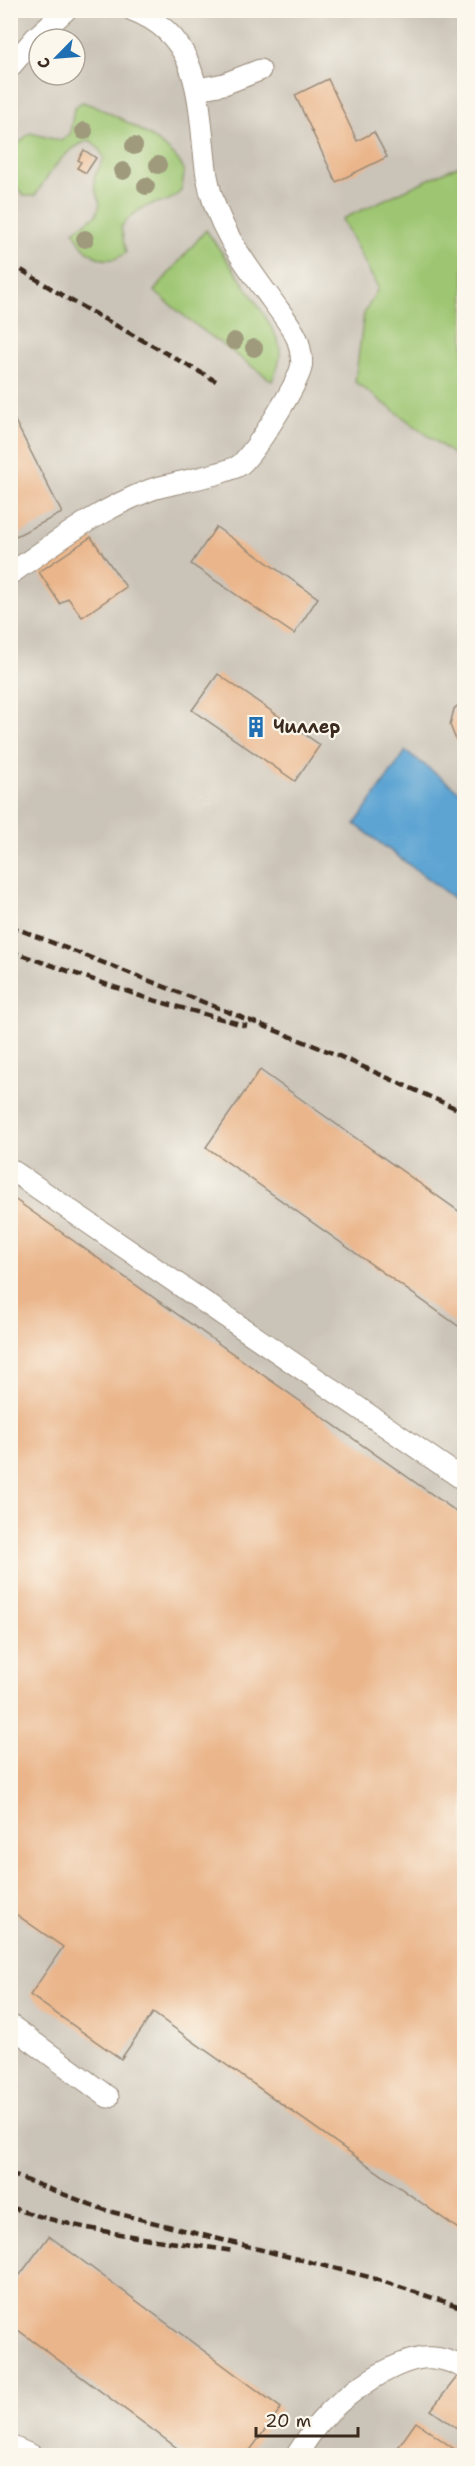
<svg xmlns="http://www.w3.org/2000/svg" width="475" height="2466" font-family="'Shantell Sans',sans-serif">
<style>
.industrial{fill:#cac3b8;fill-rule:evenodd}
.green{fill:#9ec672;stroke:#6c7848;stroke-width:1.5}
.water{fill:#5da4d3;stroke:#4c6778;stroke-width:1.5}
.building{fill:#eab58a}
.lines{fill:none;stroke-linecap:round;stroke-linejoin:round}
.service-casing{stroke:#988a78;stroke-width:23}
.service{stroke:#fff;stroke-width:21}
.rail{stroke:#3b2a1e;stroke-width:4.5;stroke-dasharray:9 4.5;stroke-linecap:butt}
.tree{fill:#9f9a7c}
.labels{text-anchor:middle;stroke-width:4.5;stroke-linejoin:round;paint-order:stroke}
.poi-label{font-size:18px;font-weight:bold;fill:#3b2a1e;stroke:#fbf7ec;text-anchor:start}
</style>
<rect width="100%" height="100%" fill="#fbf7ec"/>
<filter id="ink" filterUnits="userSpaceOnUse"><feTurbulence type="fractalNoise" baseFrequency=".0167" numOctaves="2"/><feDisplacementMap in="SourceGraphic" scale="12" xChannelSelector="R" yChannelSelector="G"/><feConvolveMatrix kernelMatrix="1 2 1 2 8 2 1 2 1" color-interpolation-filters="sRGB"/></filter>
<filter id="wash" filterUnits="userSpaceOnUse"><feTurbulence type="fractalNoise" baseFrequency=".008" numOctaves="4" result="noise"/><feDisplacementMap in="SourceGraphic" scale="24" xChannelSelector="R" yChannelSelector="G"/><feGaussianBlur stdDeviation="1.35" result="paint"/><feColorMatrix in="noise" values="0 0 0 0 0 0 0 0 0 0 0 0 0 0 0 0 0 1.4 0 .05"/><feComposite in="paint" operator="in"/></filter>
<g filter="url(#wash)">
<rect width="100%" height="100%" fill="#f4e9d1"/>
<path class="industrial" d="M11,11H464V2455L11,2456ZM39,39H75V75H39Z"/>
<g class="green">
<path d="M82,102C105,108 180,147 184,172C184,178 182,186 181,191C166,205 164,200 147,206C136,211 128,218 121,227L126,253C105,269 83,253 74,231L96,215L100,204L95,188L94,178L104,158L99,149L90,140C63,149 49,174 35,196H24L11,180V150L30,133L61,141L70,134L74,108Z"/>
<polygon points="464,163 464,462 355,382 364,314 378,288 342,219"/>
<path d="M206,230C220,251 280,330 280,349C281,360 277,370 272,381L189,320L154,291Z"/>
</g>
<polygon class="water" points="406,751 464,795 464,906 355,824"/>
<g id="blocks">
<g class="building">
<polygon points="328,79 357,141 374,132 387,157 336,182 295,95"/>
<polygon points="84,150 96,158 86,173 77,168 81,162 78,160"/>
<polygon points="10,411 62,513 10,539"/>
<polygon points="216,527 318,598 294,634 191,564"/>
<polygon points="91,537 126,587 82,617 68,598 60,604 39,572"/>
<polygon points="218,674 320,745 295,781 192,710"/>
<polygon points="464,700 464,747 456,740 450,725 454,709"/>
<polygon points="260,1070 464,1215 464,1330 206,1147"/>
<polygon points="10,1196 464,1517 464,2233 153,2013 121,2059 30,1995 63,1947 10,1910"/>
<polygon points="49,2236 281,2408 246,2456 188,2456 10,2324 10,2288"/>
<polygon points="464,2368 464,2433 431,2410"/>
<polygon points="416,2422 464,2456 392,2456"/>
</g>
</g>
</g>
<g filter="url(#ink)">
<use href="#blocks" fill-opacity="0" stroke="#988a78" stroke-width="1.5"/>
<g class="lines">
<defs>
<g id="service">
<polyline points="10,67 35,38 66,10"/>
<polyline points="198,89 224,84 260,70"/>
<path d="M10,574C58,541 96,511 150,490C169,483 230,474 241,464C256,450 296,387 301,368C303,362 300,347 298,341C293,327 280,312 271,299C243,261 215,224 207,176C197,111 207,38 132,10"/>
<polyline points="10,1169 464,1480"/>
<polyline points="10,2025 108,2097"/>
<polyline points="10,2446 33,2456"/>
<path d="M296,2456C304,2444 311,2432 320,2422C342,2396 399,2354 434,2358C445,2359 455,2363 464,2368"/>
</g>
</defs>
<use href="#service" class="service-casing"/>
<use href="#service" class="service"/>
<g class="rail">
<polyline points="10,263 70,300 216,381"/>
<polyline points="10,926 330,1052 464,1112"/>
<polyline points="10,951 146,998 247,1026"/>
<polyline points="10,2174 108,2211 369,2277 464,2308"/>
<path d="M10,2207C83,2232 158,2240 234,2251"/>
</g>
</g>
<g class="tree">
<circle cx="84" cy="131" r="9"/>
<circle cx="134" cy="146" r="9"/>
<circle cx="158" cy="165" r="9"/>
<circle cx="123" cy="171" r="9"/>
<circle cx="146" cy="186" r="9"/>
<circle cx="85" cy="239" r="9"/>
<circle cx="234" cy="341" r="9"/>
<circle cx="254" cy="348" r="9"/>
</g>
</g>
<defs>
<symbol id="building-bare" viewBox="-9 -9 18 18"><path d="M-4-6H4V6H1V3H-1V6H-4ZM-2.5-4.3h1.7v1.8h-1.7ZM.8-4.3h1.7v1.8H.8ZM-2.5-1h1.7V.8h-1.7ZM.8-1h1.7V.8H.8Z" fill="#1f6fb2" stroke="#fbf7ec" stroke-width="2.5" paint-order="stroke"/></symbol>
</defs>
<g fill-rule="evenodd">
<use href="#building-bare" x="241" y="712" width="30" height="30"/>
</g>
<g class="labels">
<g class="poi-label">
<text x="273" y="733">Чиллер</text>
</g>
</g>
<rect width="475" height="2466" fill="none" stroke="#fbf7ec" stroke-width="36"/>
<g transform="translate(57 57) rotate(245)"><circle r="28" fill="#fbf7ec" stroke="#aea59a" stroke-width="1.5"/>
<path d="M0-4.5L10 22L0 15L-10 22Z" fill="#1f6fb2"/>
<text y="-9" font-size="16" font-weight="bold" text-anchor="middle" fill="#3b2a1e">С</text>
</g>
<path d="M256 2427v9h102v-9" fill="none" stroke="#3b2a1e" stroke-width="3"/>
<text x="265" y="2427" font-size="18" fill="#3b2a1e" stroke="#fbf7ec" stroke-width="4.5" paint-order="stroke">20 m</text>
</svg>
